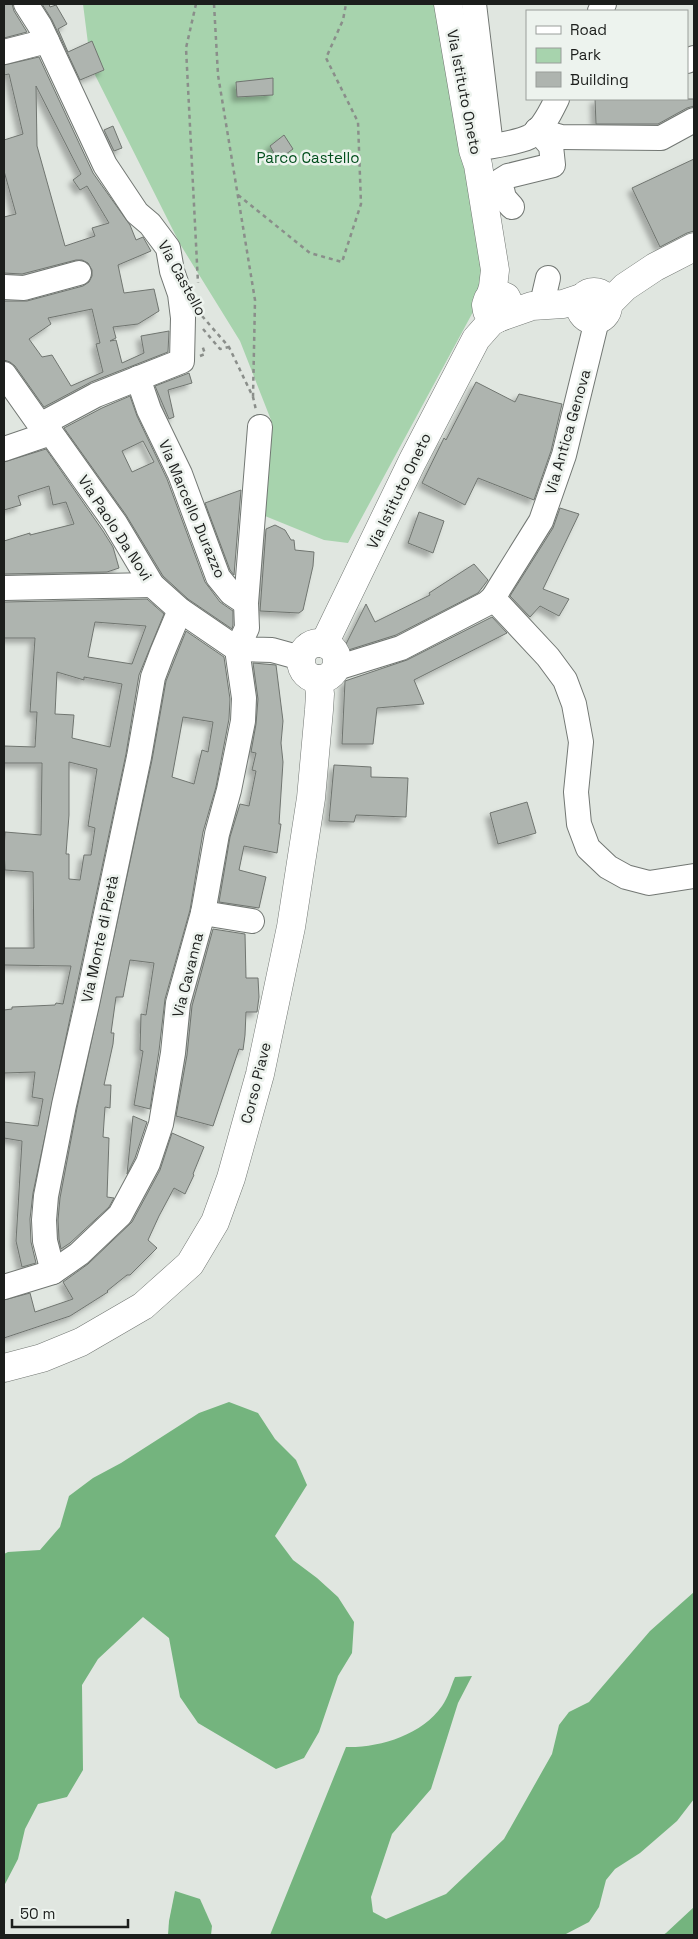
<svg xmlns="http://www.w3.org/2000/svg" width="698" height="1939" font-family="'Space Grotesk',sans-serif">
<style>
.green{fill:#a7d3ad}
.forest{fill:#74b47e}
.building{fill:#aeb4af;stroke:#707570;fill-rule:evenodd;filter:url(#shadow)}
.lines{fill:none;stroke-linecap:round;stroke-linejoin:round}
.minor-casing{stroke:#727773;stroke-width:26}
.major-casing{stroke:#727773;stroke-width:29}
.path{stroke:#8a8e8a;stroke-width:2.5;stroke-dasharray:4 4;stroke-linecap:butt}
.minor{stroke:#fff;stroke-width:24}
.major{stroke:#fff;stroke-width:28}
.labels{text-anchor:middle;stroke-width:5;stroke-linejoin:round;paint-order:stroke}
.street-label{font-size:15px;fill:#1c1e1c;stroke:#edf3ee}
.park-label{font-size:15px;fill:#004e1c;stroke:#edf3ee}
</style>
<defs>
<filter id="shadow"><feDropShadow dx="-4.5" dy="4.5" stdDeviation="2.5" flood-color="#0004"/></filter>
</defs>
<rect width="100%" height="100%" fill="#e0e6e0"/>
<polygon class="green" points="83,4 435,4 478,241 482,272 480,299 348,543 324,540 265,516 271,420 240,341 180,244 91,67"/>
<g class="forest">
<polygon points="229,1402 258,1413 275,1439 296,1460 307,1485 275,1536 293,1560 317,1578 338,1597 354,1622 352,1653 338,1676 319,1732 304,1758 276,1769 198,1723 180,1697 169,1638 143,1617 98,1659 82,1685 83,1770 67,1797 38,1804 25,1829 18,1859 4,1886 4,1554 8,1552 40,1550 60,1527 69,1496 93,1478 121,1463 199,1413"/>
<path d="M694,1592V1799L677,1821L640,1853L615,1869L606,1880L599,1907L589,1922L564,1935H270L346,1747C379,1748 422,1735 442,1706C448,1698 451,1686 455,1677L472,1676L458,1703L431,1789L392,1834L371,1897L373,1912L386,1919L446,1894L504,1839L552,1754L559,1725L569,1712L589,1702L650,1631Z"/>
<polygon points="175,1891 200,1899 212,1926 211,1935 168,1935 169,1921"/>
<polygon points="694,1907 694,1935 663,1935 666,1933"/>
</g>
<g class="building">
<polygon points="4,4 12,4 14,11 27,32 4,38"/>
<polygon points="42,4 49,4 50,7 56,5 67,24 58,29 68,52 92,41 104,70 80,80 52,20"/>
<path d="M39,57L93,173L130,225L136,240L143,237L151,251L118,265L124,293L154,289L159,311L138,324L113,327L116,338L110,341L116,340L122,363L144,353L141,336L169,331L168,352L91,382L44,407L15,366L10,362L4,360V301H27L83,286L89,282L92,276V270L88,263L82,260H76L22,274L4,273V217L16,214L4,171V140L23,134L9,74L4,75V65ZM36,86L81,174L73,180L80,190L87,186L109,223L92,228L95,236L65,246L37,146ZM92,309L100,343L96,344L103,372L71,386L52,355L42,357L29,339L51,324L48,318Z"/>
<polygon points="273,78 273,95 237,97 236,82"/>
<polygon points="595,99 694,99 694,106 687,108 658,124 596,124"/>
<polygon points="113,126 122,148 114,151 104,130"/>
<polygon points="284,135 293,149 278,160 270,146"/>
<polygon points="694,159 694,231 687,233 660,247 632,188"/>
<polygon points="189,373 192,383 168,390 174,417 169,419 155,386"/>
<polygon points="476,382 515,402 519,394 562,404 551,451 534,500 478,478 465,505 422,483 444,438 446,440"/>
<path d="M130,396L137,416L167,479L205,582L220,602L233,611V625L232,629L188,599L163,576L126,515L64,428L102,408ZM143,441L154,462L132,472L122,451Z"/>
<polygon points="46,449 103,531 113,547 119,568 107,572 4,574 4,541 30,533 30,535 74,524 66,502 53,505 49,486 18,496 21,505 4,510 4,462"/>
<polygon points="241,490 234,575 230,570 205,503"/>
<polygon points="560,508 579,514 543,589 569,599 559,616 540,606 530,617 510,596 553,528"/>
<polygon points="419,512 444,521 433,553 408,543"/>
<polygon points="275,525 285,530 291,540 294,540 295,550 314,552 313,566 303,610 299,613 260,611 266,529"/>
<polygon points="474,564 488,580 478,593 396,635 342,652 366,604 375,622 430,595 429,593"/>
<path d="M147,599L164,614L139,675L126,754L33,1193L30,1219L31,1242L36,1263L22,1267L16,1241L22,1141L4,1138V1122L38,1126L43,1099L32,1097L35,1072L4,1073V1010L12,1009V1007L55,1005L56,1003L63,1004L71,966L4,965V948H34L33,872L5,870L4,850L5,832L41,835L42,763H4V746L35,747L37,712H30L35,638H4V602ZM95,622L146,626L132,664L88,657ZM57,672L84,680V677L122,684L110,747L72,738L74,715L55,714ZM69,762L97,769L88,826L95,828L91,855H84L80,880L69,879V854H66L69,815Z"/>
<polygon points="492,617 507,633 414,680 424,704 377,708 373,744 342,744 345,681 407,660"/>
<path d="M186,631L224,657L230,699L229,719L216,787L203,832L190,910L165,999L159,1051L150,1109L134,1105L143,1051L140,1050L141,1014L146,1015L154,963L130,960L123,997H116L111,1033H114L113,1044L104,1085H111L110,1108L105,1107L103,1137L109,1138L107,1197L114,1198L109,1207L70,1243L61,1249L59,1239L58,1220L60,1198L77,1108L152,760L166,681ZM183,717L213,722L208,752L202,750L194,784L172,777Z"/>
<polygon points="253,663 276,665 283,721 281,743 283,762 279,824 281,824 277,853 244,846 239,870 266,877 259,908 219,902 230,837 240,804 249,806 256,771 252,770 256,753 251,752 256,724 258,699"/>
<polygon points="334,765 371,767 371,777 408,778 406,817 356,815 354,822 329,821"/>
<polygon points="527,802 536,833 498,844 490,813"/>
<polygon points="213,929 245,934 246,978 258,978 259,997 257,1012 246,1012 245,1035 243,1050 239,1049 213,1126 176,1116 187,1055 192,1006"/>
<polygon points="133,1116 147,1122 135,1158 127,1174"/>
<polygon points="172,1133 204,1147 193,1174 194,1175 185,1194 174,1188 159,1216 148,1240 157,1248 130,1275 127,1275 107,1291 108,1292 70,1316 4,1338 4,1300 30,1293 35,1312 73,1299 63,1282 88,1264 132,1222 160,1170"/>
</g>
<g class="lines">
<defs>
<g id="minor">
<polyline points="26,4 40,26 105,165 137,213 150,224 168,248 172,271 180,294 183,318 182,361 96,395 40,425"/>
<polyline points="474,4 491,146"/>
<polyline points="600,11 604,4"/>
<polyline points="4,52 47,41"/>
<polyline points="687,61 694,58"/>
<polyline points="537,130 561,137 661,138 694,120"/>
<path d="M477,149C491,146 517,143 529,137C542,131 551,111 557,99"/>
<polyline points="512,207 504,198 500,181 508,176 553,165 551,146 537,130"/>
<polyline points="4,287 24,288 79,273"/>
<polyline points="546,306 544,295 548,278"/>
<polyline points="4,374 40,425 51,433 115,523 152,585 180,610 237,649 244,698 243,721 229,790 217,834 203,913 178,1003 173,1053 161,1124 148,1163 120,1215 79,1254 53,1272 4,1287"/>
<polyline points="138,378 149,410 180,474 218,577 231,593 246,603"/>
<polyline points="260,427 246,603 247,628 237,649 272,650 301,658"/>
<polyline points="4,449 51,433"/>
<polyline points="4,588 152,585"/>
<polyline points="493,598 548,657 565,680 574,704 581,742 576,792 579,824 588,848 608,867 626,877 649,883 694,876"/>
<polyline points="336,666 343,666 401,648 486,604 493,598 541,521 564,455 597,320"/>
<polyline points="203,913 252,921"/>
<polyline points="53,1272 45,1241 44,1220 46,1196 64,1105 87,1004 139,757 153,677 162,653 180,610"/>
</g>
<g id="major">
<polyline points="448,4 473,150 478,165 495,270 493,287 490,297"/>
<circle cx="594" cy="306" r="14"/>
<polyline points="607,305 625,287 655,267 694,247"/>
<polyline points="508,313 510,305 506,297 498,294 488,299 486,305 487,311 491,316 498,318 532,306 563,304 584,297"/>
<circle cx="319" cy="661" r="18"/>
<polyline points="324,644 412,462 476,339 491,322 498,318"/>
<polyline points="4,1368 42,1358 81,1342 143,1306 190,1264 215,1222 231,1178 260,1074 291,927 311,798 319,710 320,694 318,679"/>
</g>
</defs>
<use href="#minor" class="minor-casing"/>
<use href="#major" class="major-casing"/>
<g class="path">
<polyline points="196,4 186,48 198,283"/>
<polyline points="214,4 218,75 255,300 253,397"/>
<polyline points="238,195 310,253 342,262 361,204 358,122 326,58 343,20 346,4"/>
<polyline points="202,316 229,347 253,397 256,410"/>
<polyline points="203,329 220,349 229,347"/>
<polyline points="200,356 205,354 202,345"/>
</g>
<use href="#minor" class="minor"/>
<use href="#major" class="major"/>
</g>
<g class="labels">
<g class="street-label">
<text transform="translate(464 92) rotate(79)" y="5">Via Istituto Oneto</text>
<text transform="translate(182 278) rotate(61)" y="5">Via Castello</text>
<text transform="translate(568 432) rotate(-74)" y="5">Via Antica Genova</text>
<text transform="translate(399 491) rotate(-64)" y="5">Via Istituto Oneto</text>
<text transform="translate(192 509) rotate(67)" y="5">Via Marcello Durazzo</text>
<text transform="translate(115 528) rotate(57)" y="5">Via Paolo Da Novi</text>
<text transform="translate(100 939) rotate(-78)" y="5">Via Monte di Pietà</text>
<text transform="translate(188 975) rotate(-76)" y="5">Via Cavanna</text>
<text transform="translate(256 1083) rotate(-76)" y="5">Corso Piave</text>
</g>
<g class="park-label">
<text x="308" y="163">Parco Castello</text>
</g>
</g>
<rect width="698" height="1939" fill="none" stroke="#1c1e1c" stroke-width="10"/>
<rect x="526" y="10" width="162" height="90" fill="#edf3ee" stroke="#999e9a"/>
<rect x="536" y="26" width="25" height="8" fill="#ffffff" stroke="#999e9a"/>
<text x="570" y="35" font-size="15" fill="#1c1e1c">Road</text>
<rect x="536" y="48" width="25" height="15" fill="#a7d3ad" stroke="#999e9a"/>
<text x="570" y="60" font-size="15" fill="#1c1e1c">Park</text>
<rect x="536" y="72" width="25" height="15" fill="#aeb4af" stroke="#999e9a"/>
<text x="570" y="85" font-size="15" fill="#1c1e1c">Building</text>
<path d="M12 1919v8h116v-8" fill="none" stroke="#1c1e1c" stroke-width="2.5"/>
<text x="20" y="1919" font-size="15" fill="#1c1e1c" stroke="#edf3ee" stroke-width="4" paint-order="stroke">50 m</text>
</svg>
